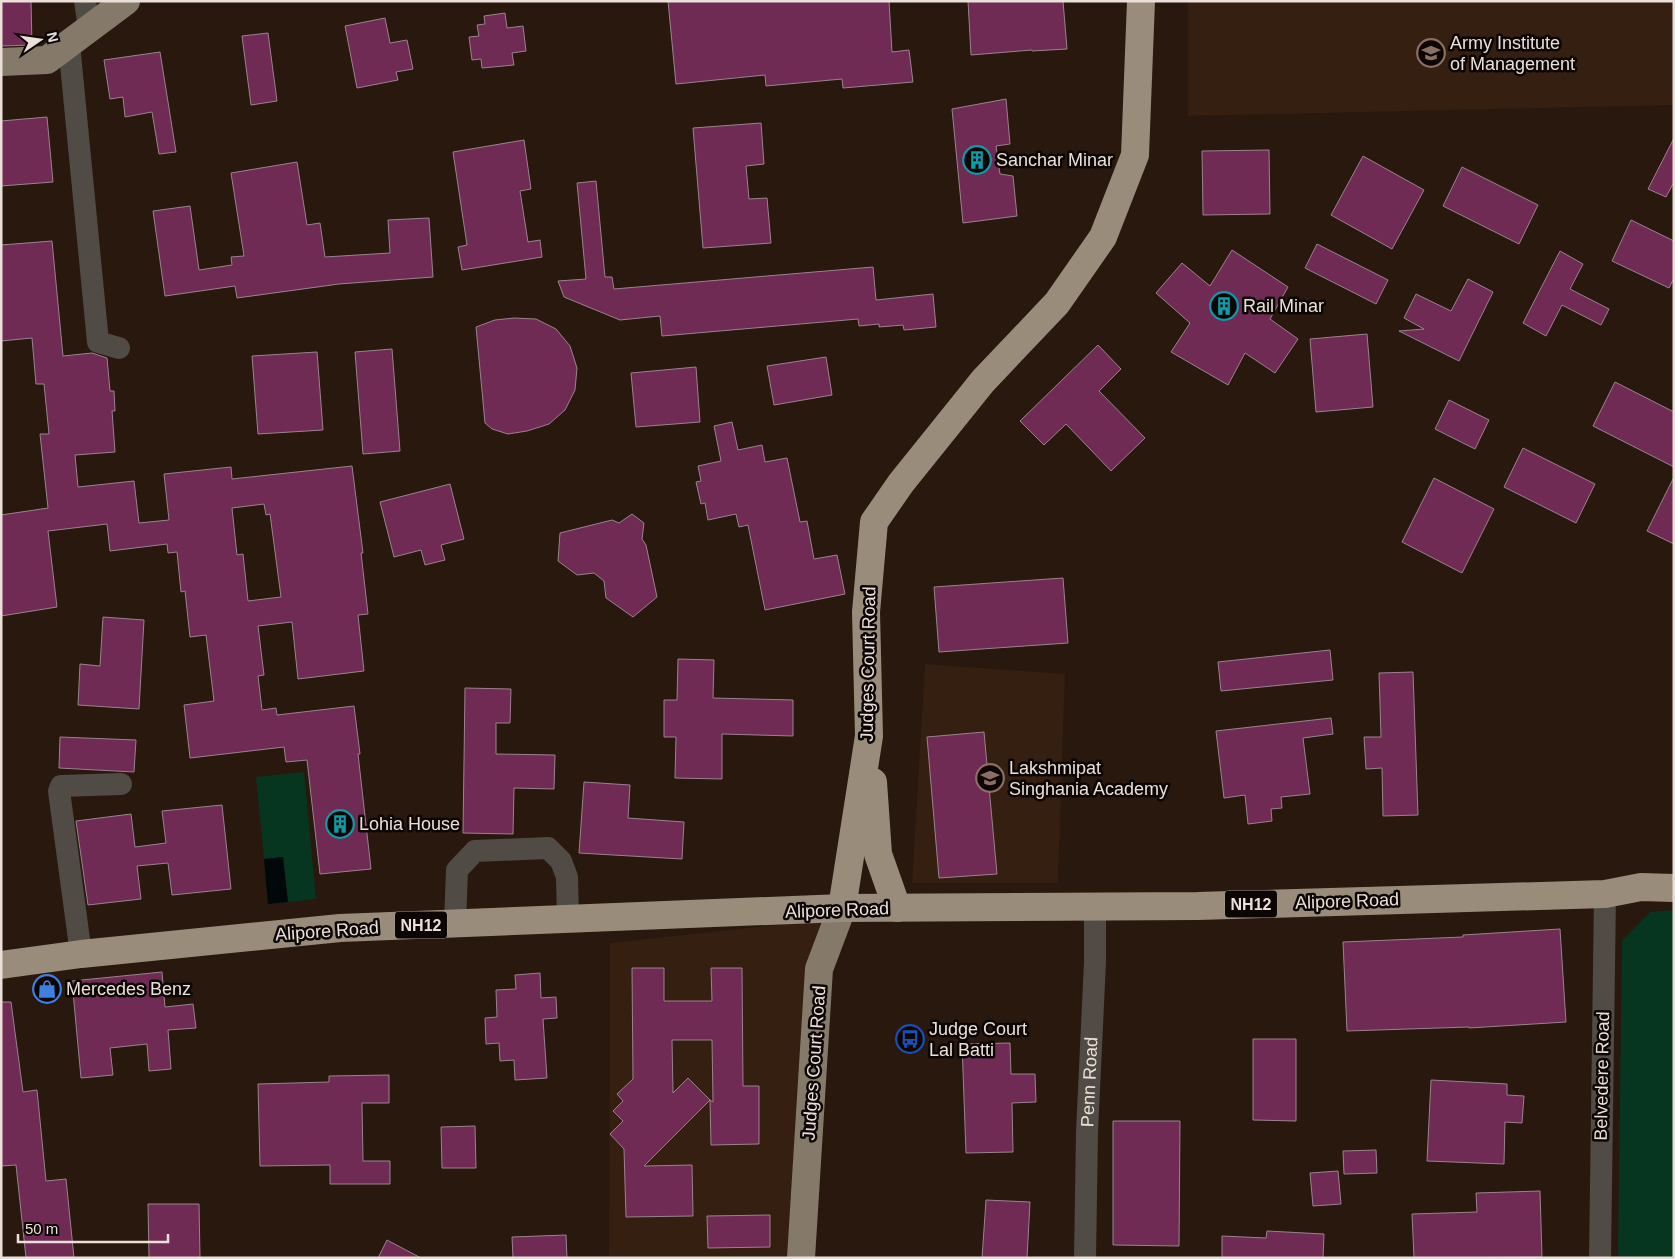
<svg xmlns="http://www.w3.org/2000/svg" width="1675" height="1259" font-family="Arial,sans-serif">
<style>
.built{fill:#341f11}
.green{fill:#06361f}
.water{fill:#00080a}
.building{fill:#702b55;stroke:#99838e;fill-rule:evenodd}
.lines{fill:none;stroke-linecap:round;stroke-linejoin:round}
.minor{stroke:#504b44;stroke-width:22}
.major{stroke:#857a6a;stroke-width:28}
.highway{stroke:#998c7a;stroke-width:28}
.labels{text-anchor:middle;stroke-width:5;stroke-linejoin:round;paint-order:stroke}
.shield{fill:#0b0503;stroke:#a89e99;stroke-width:1}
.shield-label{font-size:16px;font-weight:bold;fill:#ebe0d9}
.poi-label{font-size:18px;fill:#ebe0d9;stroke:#0b0503;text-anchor:start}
.street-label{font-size:18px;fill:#ebe0d9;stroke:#0b0503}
</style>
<rect width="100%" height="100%" fill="#28180e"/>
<g class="built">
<polygon points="1188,1 1674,1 1674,105 1188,116"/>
<polygon points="925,664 1065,674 1058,883 912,883"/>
<polygon points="823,920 791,1258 609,1258 610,943"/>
</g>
<g class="green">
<polygon points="304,772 316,899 288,902 283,857 264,859 256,777"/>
<polygon points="1674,910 1674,1258 1618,1258 1622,941 1650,912"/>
</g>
<polygon class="water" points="283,857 288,902 268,904 264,859"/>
<g class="building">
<polygon points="1,1 31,1 32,45 1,46"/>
<polygon points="668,1 889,1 892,52 909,50 913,82 843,88 842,79 766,86 765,75 676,84"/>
<polygon points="968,1 1063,1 1067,49 1032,51 1032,50 971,55"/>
<polygon points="505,13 507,28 523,26 526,51 512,53 514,65 482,68 481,59 472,60 469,37 479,36 477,25 485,24 484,16"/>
<polygon points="385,18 390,43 407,40 413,69 396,72 398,80 357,88 345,26"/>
<polygon points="268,33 277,101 251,105 242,36"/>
<polygon points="160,52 176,152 159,154 152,112 125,117 123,97 110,99 104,60"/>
<polygon points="1006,99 1010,144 996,146 1000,174 1013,176 1017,216 963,223 952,109"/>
<polygon points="47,117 53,182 1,186 1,121"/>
<polygon points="761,123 764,164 746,166 749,199 767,198 771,243 703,248 693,128"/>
<polygon points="1674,138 1674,182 1666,197 1648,189"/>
<polygon points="524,140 531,189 520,191 528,242 540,240 542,257 462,270 458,247 467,245 453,152"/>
<polygon points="1269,150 1270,214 1203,215 1202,151"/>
<polygon points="1363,156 1424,190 1392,249 1331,215"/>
<polygon points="297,162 307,225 320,223 325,257 390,253 388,220 429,218 433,277 339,284 237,298 235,286 165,296 153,211 190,206 199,270 232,265 231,257 244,256 231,173"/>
<polygon points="1462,167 1538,205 1519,244 1443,206"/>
<polygon points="596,181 605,277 612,277 614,289 873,267 876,300 933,294 936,327 904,330 903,325 879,327 879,324 859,326 858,319 662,336 660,316 620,320 564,297 558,281 586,279 577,183"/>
<polygon points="1631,220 1674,241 1674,278 1669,288 1612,261"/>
<path d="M52,241L63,356L92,353L107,358L110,391H114L115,411H112L115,452L75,455L78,487L134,481L139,523L169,520L164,474L231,467L232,479L352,466L363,553H361L368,614L358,615L364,671L298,679L292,622L258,626L264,675L258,676L262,710L276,708L277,715L354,706L360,754H358L371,869L320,874L307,760L286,762L284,747L190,758L184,705L214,701L206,635L190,637L185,591L181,592L177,552L168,553L167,544L110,551L107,524L48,531L57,607L1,616V515L48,508L40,434H49L44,384H36L32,338L1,341V245ZM264,504L266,515L270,514L281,597L248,601L243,554L237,555L232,508Z"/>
<polygon points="1317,244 1388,280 1376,304 1305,268"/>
<polygon points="1232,250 1288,287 1270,319 1298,339 1275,373 1245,353 1228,385 1171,352 1190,323 1156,293 1182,263 1210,286"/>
<polygon points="1560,251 1583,264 1570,289 1609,309 1601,325 1562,305 1546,336 1523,323"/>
<polygon points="1468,279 1493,292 1459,361 1399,331 1424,329 1404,318 1416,294 1451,311"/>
<polygon points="514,318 536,319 556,329 570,346 577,368 575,390 565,410 549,424 527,431 508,434 492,429 485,423 476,327 495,320"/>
<polygon points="1367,334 1373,407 1316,412 1310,339"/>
<polygon points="1098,345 1121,369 1099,391 1145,438 1111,471 1066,424 1044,445 1020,421"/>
<polygon points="392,349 400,451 363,454 355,352"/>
<polygon points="317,352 323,430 258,434 252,356"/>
<polygon points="826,357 832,395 774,405 767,366"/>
<polygon points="696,367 700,422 636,427 631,373"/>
<polygon points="1615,382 1674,412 1674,467 1593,426"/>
<polygon points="1449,400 1489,420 1475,449 1435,429"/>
<polygon points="732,422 738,450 762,445 765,462 787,458 800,522 807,521 814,559 837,555 845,594 765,610 748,525 739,527 736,514 708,520 705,503 701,504 696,482 701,481 698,466 721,461 714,426"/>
<polygon points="1523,448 1595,484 1576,523 1504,487"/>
<polygon points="1674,477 1674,544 1647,531"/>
<polygon points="1434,478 1494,509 1462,573 1402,542"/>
<polygon points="450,484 464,539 441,545 445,560 425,565 421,550 394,557 380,502"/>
<polygon points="632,514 644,523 642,539 646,545 657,597 633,617 606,598 604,581 594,573 577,575 558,561 560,533 612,520 619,523"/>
<polygon points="1063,578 1068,643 939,652 934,587"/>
<polygon points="103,617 144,620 139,709 78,705 80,664 100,666"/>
<polygon points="1330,650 1333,680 1221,691 1218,662"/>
<polygon points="678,659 714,660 713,698 793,700 793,736 722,734 722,779 675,778 676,737 664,737 664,700 677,700"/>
<polygon points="1413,672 1418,815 1383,816 1382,768 1366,769 1364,737 1381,737 1379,673"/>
<polygon points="465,688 511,689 510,723 496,723 496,754 555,755 554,789 514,788 513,834 463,833"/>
<polygon points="1331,718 1333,734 1303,738 1310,794 1281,797 1282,808 1271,809 1272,821 1248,824 1245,795 1224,798 1216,731"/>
<polygon points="984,732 997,874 939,878 927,737"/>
<polygon points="60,737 136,740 134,772 59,768"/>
<polygon points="584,782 630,785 628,818 684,822 682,859 579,853"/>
<polygon points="222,805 231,889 172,895 168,863 137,866 141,899 88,905 76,821 131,814 135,847 166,843 162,811"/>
<polygon points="1560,929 1566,1022 1469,1028 1469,1027 1347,1031 1343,942 1463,937 1463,935"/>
<polygon points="632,968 664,968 664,1001 712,1001 711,968 742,968 743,1086 759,1086 759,1144 711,1145 710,1100 713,1102 712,1040 672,1040 673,1093 688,1078 710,1100 644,1166 692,1165 693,1216 626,1217 624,1149 610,1134 623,1121 613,1111 623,1101 617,1094 633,1079"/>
<polygon points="162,972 165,1007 193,1004 196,1028 168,1030 171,1069 149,1071 147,1044 110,1048 113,1075 81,1078 72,981"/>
<polygon points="540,973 541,998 556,997 557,1018 543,1019 547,1078 515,1080 514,1060 500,1061 499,1043 486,1044 485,1018 497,1017 496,990 516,989 515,975"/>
<polygon points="1,1002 11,1002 23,1092 37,1090 46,1181 66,1179 74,1258 26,1258 16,1165 1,1166"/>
<polygon points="1253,1039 1296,1039 1296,1121 1253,1120"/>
<polygon points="1010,1043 1011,1074 1035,1074 1036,1102 1012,1103 1013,1152 966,1153 962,1044"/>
<polygon points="389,1075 389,1103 362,1103 363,1161 390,1161 390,1184 330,1184 330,1165 260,1166 258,1084 329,1082 329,1076"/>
<polygon points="1431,1080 1507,1084 1507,1095 1524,1096 1522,1123 1505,1122 1504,1164 1427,1161"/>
<polygon points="1113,1121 1180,1121 1179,1246 1113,1245"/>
<polygon points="475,1126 476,1168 442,1168 441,1127"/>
<polygon points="1376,1150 1377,1173 1344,1174 1343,1151"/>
<polygon points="1338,1171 1341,1204 1313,1206 1310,1173"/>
<polygon points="1540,1191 1542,1257 1414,1258 1412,1214 1477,1212 1476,1193"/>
<polygon points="986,1200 1030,1202 1027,1258 982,1258"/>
<polygon points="148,1204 199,1204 200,1258 149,1258"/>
<polygon points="770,1215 770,1247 708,1248 707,1216"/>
<polygon points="1267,1231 1324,1234 1323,1258 1222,1258 1222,1236 1266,1238"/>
<polygon points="566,1235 567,1258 513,1258 512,1237"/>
<polygon points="387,1240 421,1258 378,1258"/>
</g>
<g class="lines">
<g class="minor">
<polyline points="85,1 89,29"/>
<polyline points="69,44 98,342 119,348"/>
<polyline points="455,924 457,870 475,851 548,848 561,861 567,877 568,919"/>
<polyline points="81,954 59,791 61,786 121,784"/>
<path id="s1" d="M1085,1258L1087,1132L1095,962V906"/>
<polyline points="1600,1258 1605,894"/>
</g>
<g class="major">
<polyline points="1,62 47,60 126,1"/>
<polyline points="801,1258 819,969 842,908"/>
</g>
<g class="highway">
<polyline points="873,782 878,854 897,908"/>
<polyline points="842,908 869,736 866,612 874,522 901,483 983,381 1057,303 1103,237 1135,155 1141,1"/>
<polyline points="1,965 81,954 340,928 842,908 1198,906 1605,894 1641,887 1674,888"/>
</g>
</g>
<defs>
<symbol id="university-ring" viewBox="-11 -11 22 22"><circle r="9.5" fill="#0b0503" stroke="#8d6e63" stroke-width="1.5"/><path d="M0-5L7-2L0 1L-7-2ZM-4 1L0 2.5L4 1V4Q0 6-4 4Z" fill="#8d6e63"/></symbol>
<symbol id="building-ring" viewBox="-11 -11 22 22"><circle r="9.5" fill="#0b0503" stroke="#0f9aa8" stroke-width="1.5"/><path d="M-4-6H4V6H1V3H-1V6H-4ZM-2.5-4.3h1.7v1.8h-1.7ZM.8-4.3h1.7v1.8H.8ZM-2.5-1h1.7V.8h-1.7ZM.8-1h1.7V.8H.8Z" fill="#0f9aa8"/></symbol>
<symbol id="school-ring" viewBox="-11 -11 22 22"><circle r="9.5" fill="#0b0503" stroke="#8d6e63" stroke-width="1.5"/><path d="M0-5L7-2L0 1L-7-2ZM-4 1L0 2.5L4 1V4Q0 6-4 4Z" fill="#8d6e63"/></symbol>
<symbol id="shop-ring" viewBox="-11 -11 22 22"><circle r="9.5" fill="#0b0503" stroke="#3f7fe0" stroke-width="1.5"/><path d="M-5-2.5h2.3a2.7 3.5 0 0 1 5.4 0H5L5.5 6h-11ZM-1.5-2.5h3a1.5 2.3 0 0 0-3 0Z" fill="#3f7fe0"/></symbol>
<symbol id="bus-ring" viewBox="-11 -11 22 22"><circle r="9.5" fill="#0b0503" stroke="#1a4fb4" stroke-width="1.5"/><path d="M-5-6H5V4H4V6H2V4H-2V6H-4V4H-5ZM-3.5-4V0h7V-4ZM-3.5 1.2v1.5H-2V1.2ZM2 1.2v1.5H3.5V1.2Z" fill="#1a4fb4"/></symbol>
</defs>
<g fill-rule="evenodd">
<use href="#university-ring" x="1415" y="37" width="32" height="32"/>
<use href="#building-ring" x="961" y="144" width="32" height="32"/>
<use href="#building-ring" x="1208" y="290" width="32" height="32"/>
<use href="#school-ring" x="974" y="762" width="32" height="32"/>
<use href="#building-ring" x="324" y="808" width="32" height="32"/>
<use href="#shop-ring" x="31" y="973" width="32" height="32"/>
<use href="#bus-ring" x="894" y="1023" width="32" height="32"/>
</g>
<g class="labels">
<g class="shield">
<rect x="1225" y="890.5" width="52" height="27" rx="4"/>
<rect x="395" y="911.5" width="52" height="27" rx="4"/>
</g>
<g class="shield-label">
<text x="1251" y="910">NH12</text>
<text x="421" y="931">NH12</text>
</g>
<g class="poi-label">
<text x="1450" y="49">Army Institute<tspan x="1450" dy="21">of Management</tspan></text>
<text x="996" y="166">Sanchar Minar</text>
<text x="1243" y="312">Rail Minar</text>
<text x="1009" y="774">Lakshmipat<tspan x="1009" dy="21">Singhania Academy</tspan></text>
<text x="359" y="830">Lohia House</text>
<text x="66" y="995">Mercedes Benz</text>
<text x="929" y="1035">Judge Court<tspan x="929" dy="21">Lal Batti</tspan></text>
</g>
<g class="street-label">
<text transform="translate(868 664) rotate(-89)" y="6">Judges Court Road</text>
<text transform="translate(1347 901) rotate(-2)" y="6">Alipore Road</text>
<text transform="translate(837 910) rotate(-2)" y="6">Alipore Road</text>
<text transform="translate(327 931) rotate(-4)" y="6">Alipore Road</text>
<text transform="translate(814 1063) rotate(-86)" y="6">Judges Court Road</text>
<text transform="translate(1602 1076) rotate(-89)" y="6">Belvedere Road</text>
<text dy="6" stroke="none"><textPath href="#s1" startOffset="176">Penn Road</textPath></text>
</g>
</g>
<rect width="1675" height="1259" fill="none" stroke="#ebe0d9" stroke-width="5"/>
<g transform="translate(40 40) rotate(77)" stroke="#0b0503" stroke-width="4" paint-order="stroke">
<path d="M0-4L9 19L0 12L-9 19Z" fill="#ebe0d9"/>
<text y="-8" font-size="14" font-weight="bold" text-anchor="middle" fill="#ebe0d9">N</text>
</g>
<path d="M18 1234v8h150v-8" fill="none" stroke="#ebe0d9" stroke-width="2.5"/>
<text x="25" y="1234" font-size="15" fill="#ebe0d9" stroke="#0b0503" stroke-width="4" paint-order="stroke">50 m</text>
</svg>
